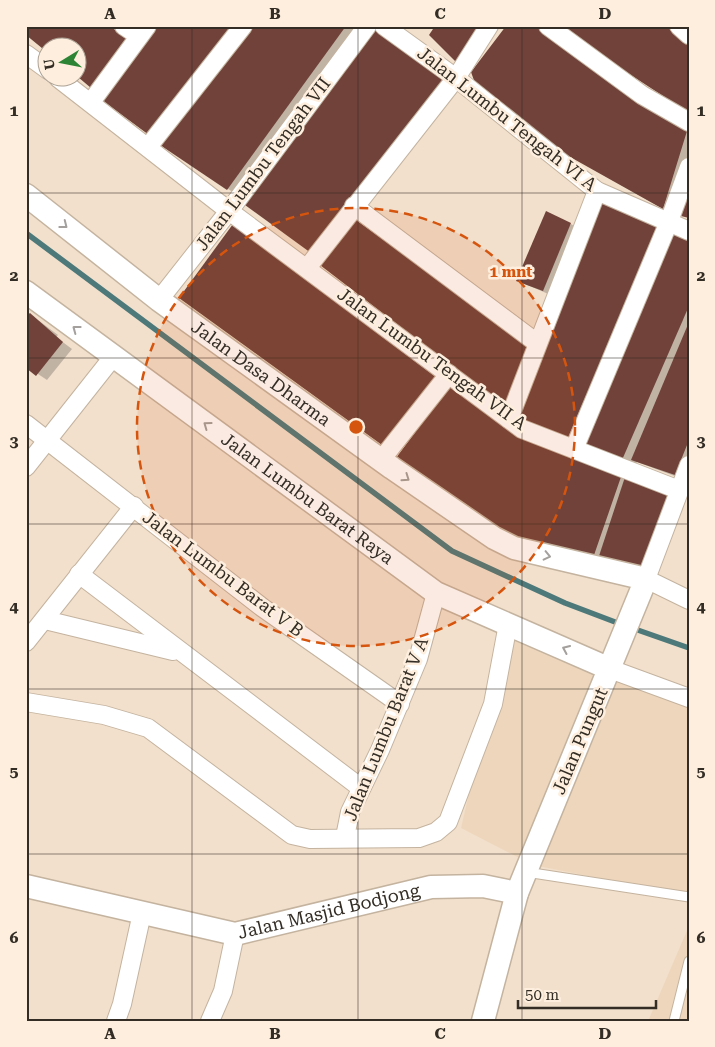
<svg xmlns="http://www.w3.org/2000/svg" width="715" height="1047" font-family="'Roboto Serif',serif">
<style>
.built{fill:#eed6bc}
.shadow{fill:#0003}
.lines{fill:none;stroke-linecap:round;stroke-linejoin:round}
.stream{stroke:#4e797a;stroke-width:5.5}
.building{fill:#704239}
.service-casing{stroke:#c4b39f;stroke-width:11}
.minor-casing{stroke:#c4b39f;stroke-width:20}
.tertiary-casing{stroke:#c4b39f;stroke-width:25}
.service{stroke:#fff;stroke-width:9}
.minor{stroke:#fff;stroke-width:18}
.tertiary{stroke:#fff;stroke-width:22}
.oneway{stroke:#a3a09d}
.grid{fill:none;stroke:#332d25;stroke-width:1;stroke-opacity:0.55}
.ring{fill:none;stroke:#d6550e;stroke-width:2.5;stroke-dasharray:9 6}
.labels{text-anchor:middle;stroke-width:5;stroke-linejoin:round;paint-order:stroke}
.street-label{font-size:18px;fill:#332d25;stroke:#fdeedd}
.centre{fill:#d6550e;stroke:#fdeedd;stroke-width:2.5}
.ring-label{font-size:15px;text-anchor:middle;font-weight:bold;fill:#d6550e;stroke:#fdeedd;stroke-width:5;stroke-linejoin:round;paint-order:stroke}
.neatline{fill:none;stroke:#332d25;stroke-width:2}
.grid-label{font-size:16px;text-anchor:middle;font-weight:bold;fill:#332d25}
</style>
<rect width="100%" height="100%" fill="#f2e0cc"/>
<g class="built">
<polygon points="506,634 689,702 689,896 533,865 461,828"/>
<polygon points="689,926 689,1021 622,1021 649,1019"/>
</g>
<g class="shadow">
<polygon points="26,26 112,26 139,47 91,87 78,75 78,48"/>
<polygon points="157,26 362,26 240,197 162,144"/>
<polygon points="545,26 621,90 689,133 689,175 676,216 563,152"/>
<polygon points="355,220 543,354 689,240 688,481 637,462 635,467 532,424 311,252"/>
<polygon points="571,224 580,230 553,296 518,281"/>
<polygon points="246,233 451,387 631,480 652,578 535,546 444,395"/>
<polygon points="30,314 58,335 56,337 72,349 47,380 26,366 26,316"/>
</g>
<g class="lines">
<g class="stream">
<polyline points="26,233 452,551 565,603 623,625"/>
<polyline points="632,628 689,648"/>
</g>
</g>
<g class="building">
<polygon points="26,26 110,26 126,39 91,88 78,77 78,48 48,48 48,53 26,35"/>
<polygon points="155,26 234,26 149,135 103,101"/>
<polygon points="250,26 346,26 227,190 160,145"/>
<polygon points="435,26 484,26 458,64 429,35"/>
<polygon points="506,26 543,26 608,81 687,131 663,209 563,153 476,86 471,72"/>
<polygon points="564,26 672,26 689,41 689,113 591,49"/>
<polygon points="376,29 446,79 311,253 245,205"/>
<polygon points="688,193 689,193 689,218 681,216"/>
<polygon points="600,200 659,226 567,440 518,418"/>
<polygon points="546,211 571,223 543,291 516,281"/>
<polygon points="356,220 530,345 506,408 320,265"/>
<polygon points="233,224 437,378 382,445 179,298"/>
<polygon points="670,230 689,238 689,306 622,460 583,445"/>
<polygon points="30,313 63,342 36,376 26,368 26,316"/>
<polygon points="689,322 689,440 675,475 631,460"/>
<polygon points="451,384 500,424 622,474 593,558 521,539 488,525 396,458"/>
<polygon points="625,477 670,496 642,574 599,556"/>
</g>
<g class="lines">
<defs>
<g id="service">
<polyline points="526,872 689,897"/>
<polyline points="674,1021 689,961"/>
</g>
<g id="minor">
<polyline points="124,26 139,36"/>
<polyline points="384,26 456,78 597,191 689,231"/>
<polyline points="548,26 642,95 689,122"/>
<polyline points="679,26 689,35"/>
<polyline points="26,54 48,70"/>
<polyline points="58,78 229,211 522,429 679,490"/>
<polyline points="91,102 147,26"/>
<polyline points="148,147 243,26"/>
<polyline points="354,206 537,343"/>
<polyline points="307,268 456,78 489,26"/>
<polyline points="159,300 229,211 367,26"/>
<polyline points="509,419 597,191"/>
<polyline points="26,424 263,608 400,704"/>
<polyline points="574,449 668,224 689,167"/>
<polyline points="381,460 449,374"/>
<polyline points="689,465 646,579 689,600"/>
<polyline points="26,467 113,357"/>
<polyline points="79,574 361,788"/>
<polyline points="45,620 173,651"/>
<polyline points="26,642 134,506"/>
<polyline points="610,669 689,698"/>
<polyline points="26,702 104,715 148,728 292,835 310,839 419,838 436,832 448,822 493,704 508,624"/>
<polyline points="345,837 350,812 380,750 418,659 436,593"/>
<polyline points="116,1021 122,1004 142,913"/>
<polyline points="210,1021 223,991 235,934"/>
</g>
<g id="tertiary">
<path id="s1" d="M26,195L159,300L392,468L494,538L514,548L646,579L517,893L483,1021"/>
<path id="s2" d="M26,292L436,593L610,669"/>
<path id="s3" d="M26,886L235,934L431,887L483,886L517,893"/>
</g>
</defs>
<use href="#service" class="service-casing"/>
<use href="#minor" class="minor-casing"/>
<use href="#tertiary" class="tertiary-casing"/>
<use href="#service" class="service"/>
<use href="#minor" class="minor"/>
<use href="#tertiary" class="tertiary"/>
</g>
<defs><path id="oneway-chevron" d="M-2-3.5L2.5 0L-2 3.5" fill="none" stroke-width="1.6" stroke-linecap="round" stroke-linejoin="round" transform="scale(1.25)"/></defs>
<g class="oneway">
<use href="#oneway-chevron" transform="translate(64 225) rotate(38)"/>
<use href="#oneway-chevron" transform="translate(76 329) rotate(-143)"/>
<use href="#oneway-chevron" transform="translate(207 425) rotate(-144)"/>
<use href="#oneway-chevron" transform="translate(406 478) rotate(35)"/>
<use href="#oneway-chevron" transform="translate(547 556) rotate(13)"/>
<use href="#oneway-chevron" transform="translate(566 649) rotate(-156)"/>
</g>
<path class="grid" d="M192,26V1021M358,26V1021M522,26V1021M26,193H689M26,358H689M26,524H689M26,689H689M26,854H689"/>
<circle cx="356" cy="427" r="219" fill="#d6550e" fill-opacity=".12"/>
<circle class="ring" cx="356" cy="427" r="219"/>
<g class="labels">
<g class="street-label">
<text transform="translate(507 119) rotate(38)" y="6">Jalan Lumbu Tengah VI A</text>
<text transform="translate(263 164) rotate(-53)" y="6">Jalan Lumbu Tengah VII</text>
<text transform="translate(432 359) rotate(36)" y="6">Jalan Lumbu Tengah VII A</text>
<text dy="6" stroke="none"><textPath href="#s1" startOffset="295">Jalan Dasa Dharma</textPath></text>
<text dy="6" stroke="none"><textPath href="#s2" startOffset="349">Jalan Lumbu Barat Raya</textPath></text>
<text transform="translate(223 574) rotate(37)" y="6">Jalan Lumbu Barat V B</text>
<text transform="translate(386 729) rotate(-68)" y="6">Jalan Lumbu Barat V A</text>
<text transform="translate(580 741) rotate(-67)" y="6">Jalan Pungut</text>
<text dy="6" stroke="none"><textPath href="#s3" startOffset="311">Jalan Masjid Bodjong</textPath></text>
</g>
</g>
<circle cx="356" cy="427" r="8" class="centre"/>
<g class="ring-label">
<text x="511" y="277">1 mnt</text>
</g>
<rect width="715" height="1047" fill="none" stroke="#fdeedd" stroke-width="55"/>
<g transform="translate(62 62) rotate(260)"><circle r="24" fill="#fdeedd" stroke="#aca193"/>
<path d="M0-4L9 19L0 12L-9 19Z" fill="#2c8434"/>
<text y="-8" font-size="14" font-weight="bold" text-anchor="middle" fill="#332d25">U</text>
</g>
<path d="M518 1000v8h138v-8" fill="none" stroke="#332d25" stroke-width="2.5"/>
<text x="525" y="1000" font-size="15" fill="#332d25" stroke="#fdeedd" stroke-width="4" paint-order="stroke">50 m</text>
<rect x="28" y="28" width="660" height="992" class="neatline"/>
<g class="grid-label">
<text x="110" y="19">A</text>
<text x="275" y="19">B</text>
<text x="440" y="19">C</text>
<text x="605" y="19">D</text>
<text x="14" y="116">1</text>
<text x="701" y="116">1</text>
<text x="14" y="281">2</text>
<text x="701" y="281">2</text>
<text x="14" y="447">3</text>
<text x="701" y="447">3</text>
<text x="14" y="612">4</text>
<text x="701" y="612">4</text>
<text x="14" y="777">5</text>
<text x="701" y="777">5</text>
<text x="14" y="943">6</text>
<text x="701" y="943">6</text>
<text x="110" y="1039">A</text>
<text x="275" y="1039">B</text>
<text x="440" y="1039">C</text>
<text x="605" y="1039">D</text>
</g>
</svg>
